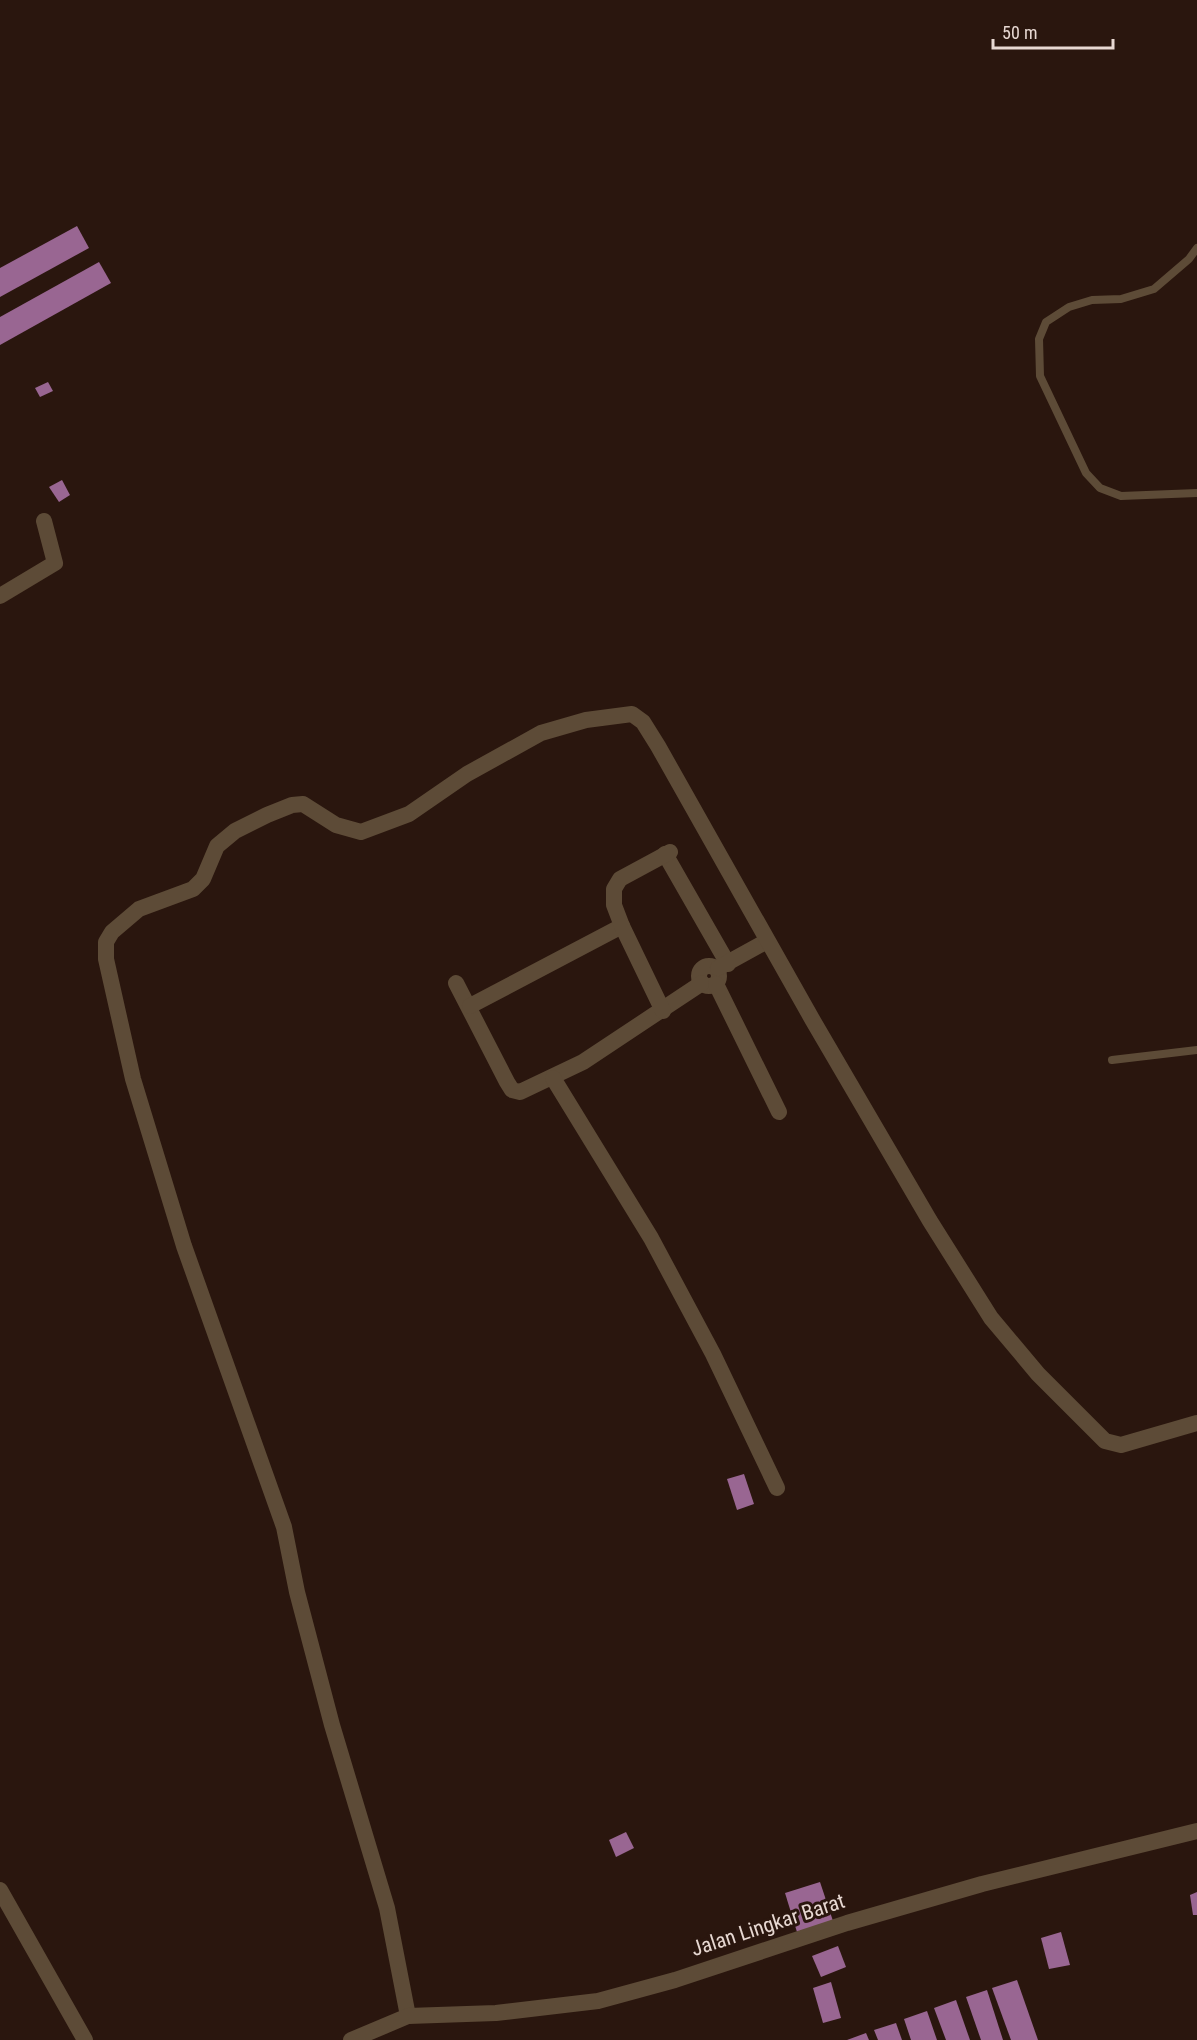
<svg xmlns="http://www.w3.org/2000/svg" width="1197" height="2040" font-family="'Roboto Condensed',sans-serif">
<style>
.building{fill:#996692}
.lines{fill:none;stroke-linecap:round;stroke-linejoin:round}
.service{stroke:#5d4b37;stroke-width:8}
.minor{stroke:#5d4b37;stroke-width:16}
.tertiary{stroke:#5d4b37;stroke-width:16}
.labels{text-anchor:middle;stroke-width:6;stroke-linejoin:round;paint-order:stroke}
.street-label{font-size:21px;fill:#e7d8d2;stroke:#2a160e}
</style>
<rect width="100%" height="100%" fill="#2a160e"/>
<g class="building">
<polygon points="77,226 89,248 0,297 0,268"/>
<polygon points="99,262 111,283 0,345 0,317"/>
<polygon points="48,382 53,391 40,397 35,388"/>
<polygon points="62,480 70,495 59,502 49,487"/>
<polygon points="744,1474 754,1504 737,1510 727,1479"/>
<polygon points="626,1832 634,1848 616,1857 609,1840"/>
<polygon points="820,1882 833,1921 797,1932 785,1893"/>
<polygon points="1197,1892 1197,1915 1193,1915 1190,1895"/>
<polygon points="1061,1932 1070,1965 1049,1969 1041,1938"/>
<polygon points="838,1946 846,1967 821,1977 812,1956"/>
<polygon points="1017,1980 1038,2040 1011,2040 992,1988"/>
<polygon points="831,1982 841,2018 823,2023 813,1988"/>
<polygon points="987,1990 1003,2040 981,2040 966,1997"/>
<polygon points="956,2000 970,2040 946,2040 934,2008"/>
<polygon points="927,2011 937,2040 911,2040 904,2019"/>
<polygon points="896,2023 902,2040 878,2040 874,2030"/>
<polygon points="866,2033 869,2040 847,2040"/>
</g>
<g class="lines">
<g class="service">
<polyline points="1197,248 1189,259 1154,289 1121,299 1092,300 1069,307 1046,322 1039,339 1040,376 1086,473 1100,488 1121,496 1197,493"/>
<polyline points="1112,1060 1197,1050"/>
</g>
<g class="minor">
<polyline points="0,596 55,563 44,521"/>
<polyline points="665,854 728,964"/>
<circle cx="709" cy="976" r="10"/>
<polyline points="718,968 767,941"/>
<polyline points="456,983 507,1082 512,1090 520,1092 583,1062 702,983"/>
<polyline points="716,984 779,1112"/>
<polyline points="470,1006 622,926"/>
<polyline points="663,1011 622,926 614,905 614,889 620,879 670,852"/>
<polyline points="553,1078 651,1238 713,1354 777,1488"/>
<polyline points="0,1890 85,2040"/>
<polyline points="408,2016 387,1908 332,1725 297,1592 284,1527 184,1246 133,1079 106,959 106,942 112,932 139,909 193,889 203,879 217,846 235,831 267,815 292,805 303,804 336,825 361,832 409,814 467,774 541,733 586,720 632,714 643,722 658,746 812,1019 930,1221 991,1318 1038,1374 1105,1441 1121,1445 1197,1423"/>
</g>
<polyline class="tertiary" points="351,2040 408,2016 496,2013 598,2001 675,1980 847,1923 982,1884 1197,1831"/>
</g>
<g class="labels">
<g class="street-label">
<text transform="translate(768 1925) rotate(-18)" y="7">Jalan Lingkar Barat</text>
</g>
</g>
<path d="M993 39v9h120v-9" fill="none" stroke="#e7d8d2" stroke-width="3"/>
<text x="1002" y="39" font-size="18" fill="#e7d8d2" stroke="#2a160e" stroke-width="4.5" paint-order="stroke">50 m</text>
</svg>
